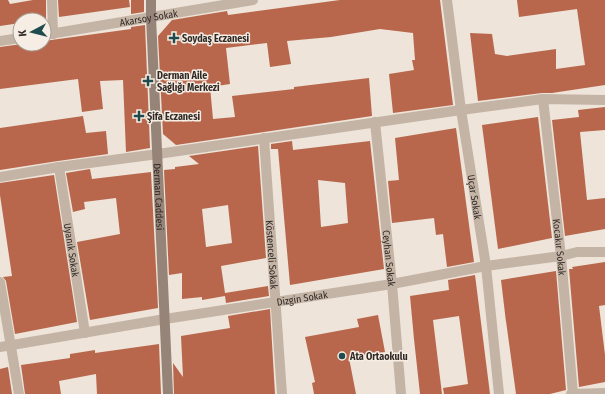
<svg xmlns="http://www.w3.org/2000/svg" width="605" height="394" font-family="'Fira Sans Condensed',sans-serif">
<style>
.building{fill:#b8674c;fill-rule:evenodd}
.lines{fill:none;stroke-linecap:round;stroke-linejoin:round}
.minor{stroke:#c4b4a6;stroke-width:10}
.secondary{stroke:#978478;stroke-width:10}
.poi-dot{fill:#204b4e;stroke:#f6eee4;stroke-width:1.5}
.labels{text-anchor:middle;stroke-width:3;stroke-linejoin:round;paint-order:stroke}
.street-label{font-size:10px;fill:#312a26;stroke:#f6eee4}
.poi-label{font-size:10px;font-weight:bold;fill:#312a26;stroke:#f6eee4;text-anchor:start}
</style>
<rect width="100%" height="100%" fill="#eee4d9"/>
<g class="building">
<polygon points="0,0 8,0 10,4 33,0 46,0 46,19 37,20 20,20 20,23 0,26"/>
<polygon points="58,0 129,0 130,7 59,17"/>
<polygon points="131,0 144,0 144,12 131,14"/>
<polygon points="340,0 440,0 453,105 393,113 389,74 414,70 412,60 415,60 413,33 380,29 331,37 287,41 291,64 270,67 267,43 226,48 230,84 210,87 213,119 235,117 232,96 294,89 294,87 369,78 372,116 176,145 163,134 158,36 172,20 227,11 228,15"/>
<polygon points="517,0 605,0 605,85 552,93 542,93 478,101 470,33 492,34 495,54 507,56 556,49 556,69 585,65 577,9 519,17"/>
<polygon points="145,25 150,148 126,152 123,80 100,81 103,109 82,112 78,79 0,89 0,47 22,44 44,44 44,41 131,29 131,27"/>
<polygon points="605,107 605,130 580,132 587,200 605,198 605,229 565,236 552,120 579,117 578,110"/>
<polygon points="83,116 86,133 106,131 108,154 58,161 0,170 0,128"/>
<polygon points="538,117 552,238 498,249 482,125"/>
<polygon points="456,128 474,262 447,267 443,234 436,235 434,218 392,223 388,181 399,180 395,138"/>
<path d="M292,141L293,150L370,141L384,269L290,285L278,149H271V144ZM318,180L345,183L348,223L321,227Z"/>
<path d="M258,146L266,258L221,266L225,293L268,286L269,296L226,303L225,296L202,300V297L182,299V273L169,275L164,170L175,169V167L199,164L189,156ZM228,205L232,243L206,247L202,209Z"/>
<polygon points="90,169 92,179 151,172 158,308 90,320 77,242 120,234 116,198 84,202 85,209 73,212 66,173"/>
<polygon points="54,175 77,322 15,334 6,281 3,277 12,276 0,195 0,183"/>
<polygon points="605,262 605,305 599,306 605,355 605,382 579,387 569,269 573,269 572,267"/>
<polygon points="556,271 566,390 550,394 516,394 506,321 506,322 501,280"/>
<polygon points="475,275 490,394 444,394 443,388 468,384 459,316 433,320 442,394 420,394 414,339 410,296 449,290 448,280"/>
<polygon points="270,309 275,394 174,394 173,363 183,377 181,336 230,328 228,316"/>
<polygon points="378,315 385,352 349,358 356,394 314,394 312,383 315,382 305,337 359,327 357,319"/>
<polygon points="159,344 161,394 97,394 96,374 59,381 61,394 25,394 21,365 70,358 70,354 95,350 95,353"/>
<polygon points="8,367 12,394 0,394 0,369"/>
</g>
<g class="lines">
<g class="minor">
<polyline points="52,0 53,34"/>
<path id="s1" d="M447,0L461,110L486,266L499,394"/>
<path id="s2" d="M44,35L253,0"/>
<polyline points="0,41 20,38"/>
<path id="s3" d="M543,99L561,256L573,394"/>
<path id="s4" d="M375,122L392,284L401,394"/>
<path id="s5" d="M264,138L282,394"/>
<path id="s6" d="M59,167L85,333"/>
<polyline points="0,177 59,167 158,154 461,110 543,99 605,100"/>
<polyline points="0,282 19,394"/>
<path id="s7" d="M0,347L165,319L392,284L486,266L561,256L577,252H605"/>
<polyline points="571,394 605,393"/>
</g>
<path class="secondary" id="s8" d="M151,0V17L168,394"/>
</g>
<g class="poi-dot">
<path d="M172 32h4v4h4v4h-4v4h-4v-4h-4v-4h4z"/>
<path d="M146 75h4v4h4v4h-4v4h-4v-4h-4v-4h4z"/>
<path d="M137 110h4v4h4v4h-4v4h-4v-4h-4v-4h4z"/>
<circle cx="342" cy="356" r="4"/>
</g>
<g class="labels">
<g class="street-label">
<text dy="4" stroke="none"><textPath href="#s2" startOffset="106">Akarsoy Sokak</textPath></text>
<text dy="4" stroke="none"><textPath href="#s8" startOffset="197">Derman Caddesi</textPath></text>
<text dy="4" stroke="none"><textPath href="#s1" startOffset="199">Uçar Sokak</textPath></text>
<text dy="4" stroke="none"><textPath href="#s3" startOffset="149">Kocakır Sokak</textPath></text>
<text dy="4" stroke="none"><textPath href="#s6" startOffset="84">Uyanık Sokak</textPath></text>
<text dy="4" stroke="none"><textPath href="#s5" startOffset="117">Köstenceli Sokak</textPath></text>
<text dy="4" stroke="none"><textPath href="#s4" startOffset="137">Ceyhan Sokak</textPath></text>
<text dy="4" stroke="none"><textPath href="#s7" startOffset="306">Dizgin Sokak</textPath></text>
</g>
<g class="poi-label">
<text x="182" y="42">Soydaş Eczanesi</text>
<text x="157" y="79">Derman Aile<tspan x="157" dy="12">Sağlığı Merkezi</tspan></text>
<text x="147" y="120">Şifa Eczanesi</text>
<text x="350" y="360">Ata Ortaokulu</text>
</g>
</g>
<g transform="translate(32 32) rotate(263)"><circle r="19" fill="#f6eee4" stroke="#a7a098"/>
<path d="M0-3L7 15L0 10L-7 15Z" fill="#204b4e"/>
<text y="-6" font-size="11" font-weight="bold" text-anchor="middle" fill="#312a26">K</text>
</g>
</svg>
